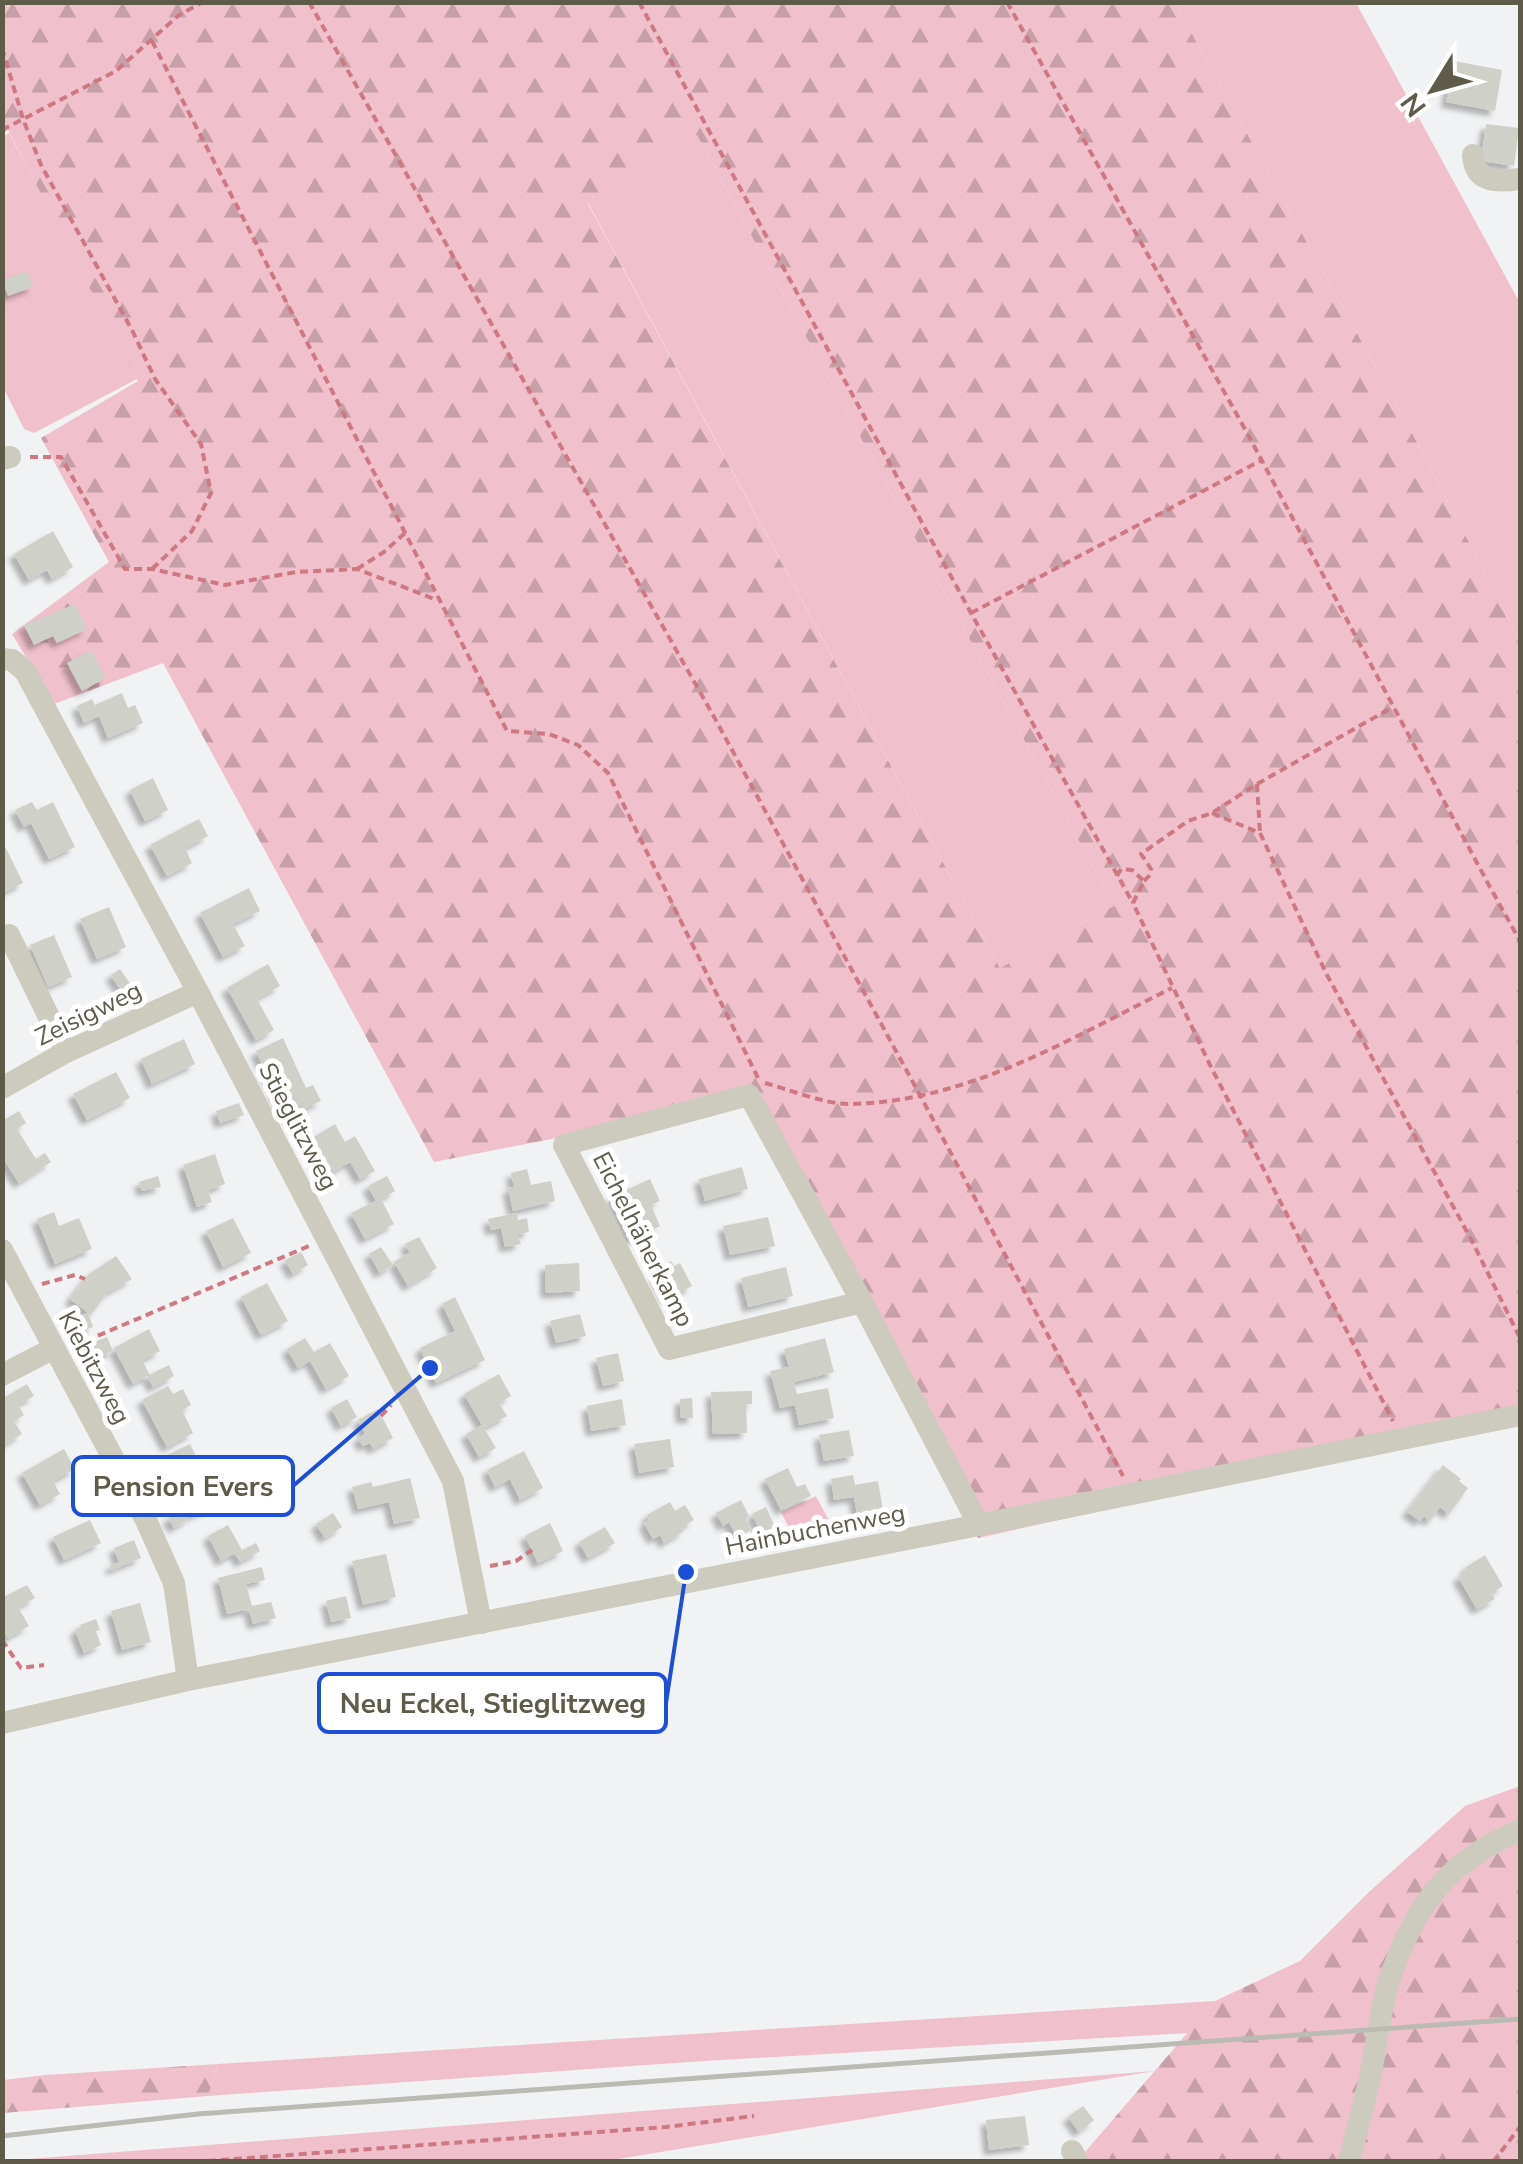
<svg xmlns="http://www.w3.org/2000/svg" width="1523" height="2164" font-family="'Nunito Sans',sans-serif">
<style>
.green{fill:#f0c0cc}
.forest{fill:url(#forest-firs);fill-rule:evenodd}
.building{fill:#cfd0c8;filter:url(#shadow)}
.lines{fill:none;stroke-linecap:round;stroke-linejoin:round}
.path{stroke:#ce7882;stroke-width:4;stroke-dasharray:8 5;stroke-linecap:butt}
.minor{stroke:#cdcbbd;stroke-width:22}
.rail{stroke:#bbbbb3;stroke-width:5}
.labels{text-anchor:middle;stroke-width:10;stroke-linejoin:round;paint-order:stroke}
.street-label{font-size:25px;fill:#5e5b49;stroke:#fff}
.leader{fill:none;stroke:#1d4ed8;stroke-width:4}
.callout-dot{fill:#1d4ed8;stroke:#fff;stroke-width:4}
.callout{fill:#fff;stroke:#1d4ed8;stroke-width:4}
.callout-label{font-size:28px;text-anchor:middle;font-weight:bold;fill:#5e5b49}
</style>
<defs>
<pattern id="forest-firs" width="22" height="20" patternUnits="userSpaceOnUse" patternTransform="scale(2.5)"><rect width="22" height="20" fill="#f0c0cc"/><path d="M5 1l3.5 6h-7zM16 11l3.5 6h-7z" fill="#c69fa8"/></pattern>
<filter id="shadow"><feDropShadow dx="-5.5" dy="5.5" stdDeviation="2.5" flood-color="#0004"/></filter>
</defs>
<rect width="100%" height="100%" fill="#f1f2f3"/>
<g class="green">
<polygon points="1175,3 1356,3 1520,303 1520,641 1419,446"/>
<polygon points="9,133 139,378 34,433 24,429 3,387 2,137"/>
<polygon points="697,135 1114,906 1000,968 587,201"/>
<polygon points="816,1496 835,1532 795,1539 781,1512"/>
<polygon points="1215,2001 1188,2033 704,2061 208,2096 218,2064"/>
<polygon points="1155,2071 606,2161 3,2161"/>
</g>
<g class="forest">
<path d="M3,3H1175L1419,446L1520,641V1418L978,1538L749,1100L434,1162L163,663L54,704L12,634L109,562L41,438L138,381L8,130L3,133ZM697,135L1114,906L1000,968L587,202Z"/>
<polygon points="1520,1786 1520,2155 1515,2161 1080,2162 1079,2159 1215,2001 1300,1961 1369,1892 1465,1806"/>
<polygon points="218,2064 208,2096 3,2113 3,2080 46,2075"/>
</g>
<g class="building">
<polygon points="1454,61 1502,70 1495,111 1446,102"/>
<polygon points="1486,124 1519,128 1514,166 1481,161"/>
<polygon points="27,271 33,287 8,296 2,281"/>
<polygon points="53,531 73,567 52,579 47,570 29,580 14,554"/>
<polygon points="75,604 87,629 57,643 53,636 34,645 24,625"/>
<polygon points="91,650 106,678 82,691 67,663"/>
<polygon points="122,693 128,708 135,705 143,723 108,738 99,716 84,723 77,706 92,699 95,705"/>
<polygon points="153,778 168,810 145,821 130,790"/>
<polygon points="32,802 37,810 53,802 75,847 49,859 31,823 24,827 15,810"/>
<polygon points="199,819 208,836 185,848 192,863 167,876 150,845"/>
<polygon points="2,840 23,883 2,893"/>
<polygon points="249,888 260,911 233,924 245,946 223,957 200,913"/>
<polygon points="109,907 126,947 97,959 80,919"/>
<polygon points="54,935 72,977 48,987 30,945"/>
<polygon points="268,964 280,986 257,999 274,1030 256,1040 227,988"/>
<polygon points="120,969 134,989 124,995 111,975"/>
<polygon points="283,1038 306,1088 313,1085 321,1101 286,1117 256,1051"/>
<polygon points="184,1039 195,1064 152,1084 141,1059"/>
<polygon points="116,1072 130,1098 87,1120 73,1094"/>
<polygon points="239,1103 244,1115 220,1123 216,1111"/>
<polygon points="19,1111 26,1123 17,1129 36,1159 45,1153 51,1162 19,1183 2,1157 2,1121"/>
<polygon points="335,1124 345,1142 355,1136 375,1171 360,1179 350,1162 329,1174 309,1140"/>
<polygon points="215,1154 225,1184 208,1190 212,1202 197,1207 183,1165"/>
<polygon points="742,1167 748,1189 705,1201 699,1179"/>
<polygon points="527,1169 531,1185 551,1181 555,1201 513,1211 508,1188 514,1187 511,1173"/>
<polygon points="158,1176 161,1187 142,1191 139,1182"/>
<polygon points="387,1176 395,1191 381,1199 394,1224 365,1239 351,1213 376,1201 368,1186"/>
<polygon points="650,1179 660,1201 651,1205 660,1226 631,1240 611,1197"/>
<polygon points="54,1212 59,1226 79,1218 92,1249 55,1264 37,1219"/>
<polygon points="517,1213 518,1220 527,1218 529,1232 518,1234 521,1244 505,1247 501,1228 491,1230 488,1219"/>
<polygon points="768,1217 775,1246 730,1255 723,1226"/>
<polygon points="233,1218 251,1253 223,1267 206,1231"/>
<polygon points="419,1237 437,1268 408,1286 394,1262 410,1252 405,1244"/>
<polygon points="381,1247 393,1265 380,1273 369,1254"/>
<polygon points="301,1252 308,1265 293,1274 285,1260"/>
<polygon points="116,1256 132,1279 107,1293 91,1315 70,1299 88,1275"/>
<polygon points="671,1261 674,1266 680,1263 692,1286 667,1299 655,1276 661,1273 658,1268"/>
<polygon points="579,1263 580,1291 546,1293 545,1265"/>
<polygon points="786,1267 793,1296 748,1307 741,1278"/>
<polygon points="267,1283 288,1321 261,1335 241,1297"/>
<polygon points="455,1297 485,1360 436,1383 420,1348 455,1331 442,1304"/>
<polygon points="88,1313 93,1327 75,1333 70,1319"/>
<polygon points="580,1314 586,1336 556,1343 550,1321"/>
<polygon points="149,1329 160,1351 142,1360 150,1375 147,1376 169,1365 174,1376 153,1387 147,1376 133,1384 114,1348"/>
<polygon points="107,1337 113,1351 95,1359 89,1344"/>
<polygon points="305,1338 314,1352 330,1343 349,1376 326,1389 310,1361 298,1368 287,1349"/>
<polygon points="825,1338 834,1372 794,1382 797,1394 828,1388 834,1418 799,1425 795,1405 780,1408 770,1371 789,1367 784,1349"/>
<polygon points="618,1353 624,1381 603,1386 596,1358"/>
<polygon points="499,1374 511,1396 499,1403 507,1416 484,1428 496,1448 479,1457 466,1434 482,1425 464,1394"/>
<polygon points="27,1384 34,1396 18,1405 24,1415 14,1421 22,1434 2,1446 2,1399"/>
<polygon points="168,1386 173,1394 183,1389 191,1405 182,1410 193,1433 167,1447 142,1400"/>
<polygon points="752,1391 752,1404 746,1404 747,1433 713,1434 711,1392"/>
<polygon points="692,1398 693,1418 681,1418 680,1399"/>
<polygon points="347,1399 357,1417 341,1426 331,1408"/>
<polygon points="622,1399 626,1425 591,1431 587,1406"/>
<polygon points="378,1409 393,1438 373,1449 370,1443 363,1446 358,1438 365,1434 358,1420"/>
<polygon points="849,1430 854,1456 824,1461 819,1435"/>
<polygon points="670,1439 674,1467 639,1473 634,1444"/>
<polygon points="190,1444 202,1468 193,1473 210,1507 190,1517 173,1483 177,1480 165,1456"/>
<polygon points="64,1449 75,1469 53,1481 60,1494 40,1505 22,1473"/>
<polygon points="524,1451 543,1488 520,1500 510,1479 495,1487 487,1470"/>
<polygon points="1443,1465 1461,1479 1459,1481 1468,1488 1449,1514 1440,1507 1430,1521 1424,1516 1420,1521 1407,1512"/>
<polygon points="788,1468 797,1487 805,1484 811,1496 781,1510 765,1479"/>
<polygon points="853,1475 855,1485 878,1481 883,1510 857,1514 854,1497 834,1500 831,1479"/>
<polygon points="410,1478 420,1518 394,1524 389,1502 358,1509 352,1487 371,1482 373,1487"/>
<polygon points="741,1500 749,1516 746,1520 751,1530 737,1537 729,1522 723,1526 716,1513"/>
<polygon points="670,1502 675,1511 685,1505 694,1520 682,1527 684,1531 664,1543 660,1535 653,1539 644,1523 649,1520 647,1515"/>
<polygon points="766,1507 776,1529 762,1535 752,1514"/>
<polygon points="183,1509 189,1519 174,1528 168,1518"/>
<polygon points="333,1513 342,1527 325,1538 316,1524"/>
<polygon points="90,1520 101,1543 64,1560 53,1537"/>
<polygon points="550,1523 563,1551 538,1563 525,1536"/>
<polygon points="228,1525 242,1550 256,1543 260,1551 240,1562 235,1553 221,1561 208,1536"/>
<polygon points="605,1527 615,1543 588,1558 579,1542"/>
<polygon points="134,1540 141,1558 112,1570 110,1565 119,1562 114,1548"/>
<polygon points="386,1554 396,1597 363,1605 352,1561"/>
<polygon points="1485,1555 1503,1586 1491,1593 1495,1599 1477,1609 1458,1577 1467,1571 1465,1568"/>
<polygon points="262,1567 265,1580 246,1584 252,1606 271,1602 276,1618 253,1624 249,1609 227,1614 218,1578"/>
<polygon points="27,1585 35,1598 18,1607 29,1626 8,1638 2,1628 2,1598"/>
<polygon points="346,1596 351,1618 331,1622 326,1601"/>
<polygon points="140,1603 151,1642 122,1650 111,1611"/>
<polygon points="96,1619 100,1630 96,1631 101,1645 84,1653 75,1630 81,1627 80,1625"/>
<polygon points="1083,2106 1094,2120 1079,2132 1068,2117"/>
<polygon points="1025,2116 1029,2145 989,2150 986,2120"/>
</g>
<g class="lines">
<g class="path">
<polyline points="309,2 713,715 921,1097 1123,1476"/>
<polyline points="639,2 971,613 1133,903"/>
<polyline points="1007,2 1246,431 1491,889 1520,941"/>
<polyline points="152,41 507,731 549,734 578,745 608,773 758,1078"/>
<polyline points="2,48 23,119 41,165 132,330 155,379 201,444 211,493 192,531 152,569"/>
<polyline points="2,130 116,71 179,15 203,2"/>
<polyline points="30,457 61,457 125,569 152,569 225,585 296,572 357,569 437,600"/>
<polyline points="357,569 384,552 405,533"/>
<polyline points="971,613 1262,460"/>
<polyline points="1257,784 1260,833"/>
<polyline points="1212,813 1260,833 1327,975 1472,1241 1520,1338"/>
<polyline points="1117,876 1121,869 1132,870 1144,881 1133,903 1209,1063 1393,1421"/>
<polyline points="1144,881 1150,875 1151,869 1141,854 1188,821 1212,813 1257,784 1393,707"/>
<path d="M765,1083C787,1089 826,1104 847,1104C966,1103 1069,1039 1172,988"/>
<polyline points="42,1284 75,1275 85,1279"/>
<polyline points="73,1343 90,1339 309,1246"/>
<polyline points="381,1416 391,1405"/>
<polyline points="490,1566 516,1561 532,1550"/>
<polyline points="2,1640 21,1668 44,1665"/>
<polyline points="195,2162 666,2127 754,2116"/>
<polyline points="1493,2162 1520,2127"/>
</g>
<g class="minor">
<path d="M1473,155C1475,184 1498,182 1520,179"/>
<polyline points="2,459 10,457"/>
<polyline points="2,659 12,660 25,671 198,992 453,1481 481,1623"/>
<polyline points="9,935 66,1052"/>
<polyline points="2,1088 66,1052 198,992"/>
<polyline points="2,1250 145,1518 174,1583 188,1680"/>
<polyline points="862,1302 669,1349 564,1145 749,1095 862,1302 979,1525"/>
<polyline points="2,1375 54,1348"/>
<polyline points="2,1723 188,1680 979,1525 1520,1415"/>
<polyline points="1072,2151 1078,2162"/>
<path d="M1349,2162C1356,2132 1365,2102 1371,2072C1377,2042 1380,2010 1389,1981C1414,1906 1447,1861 1520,1830"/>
</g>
<polyline class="rail" points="2,2136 198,2114 1520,2019"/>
</g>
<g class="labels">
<g class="street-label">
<text transform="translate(88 1013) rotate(-26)" y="9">Zeisigweg</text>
<text transform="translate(299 1126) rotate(62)" y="9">Stieglitzweg</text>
<text transform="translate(644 1239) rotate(63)" y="9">Eichelhäherkamp</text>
<text transform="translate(95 1367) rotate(62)" y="9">Kiebitzweg</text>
<text transform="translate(815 1529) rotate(-11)" y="9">Hainbuchenweg</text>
</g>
</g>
<path class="leader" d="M430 1368L293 1486M686 1572L666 1703"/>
<g class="callout-dot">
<circle cx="430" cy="1368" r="10"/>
<circle cx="686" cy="1572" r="10"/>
</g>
<g class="callout">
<rect x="73" y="1457" width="220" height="58" rx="10"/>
<rect x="319" y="1674" width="347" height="58" rx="10"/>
</g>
<g class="callout-label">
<text x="183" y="1496">Pension Evers</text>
<text x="493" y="1713">Neu Eckel, Stieglitzweg</text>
</g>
<rect width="1523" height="2164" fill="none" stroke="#5e5b49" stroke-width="10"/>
<g transform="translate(1433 90) rotate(233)" stroke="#ffffff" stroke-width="8" paint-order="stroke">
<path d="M0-8L18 38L0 25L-18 38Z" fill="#5e5b49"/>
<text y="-15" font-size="28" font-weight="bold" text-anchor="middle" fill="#5e5b49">N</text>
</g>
</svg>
